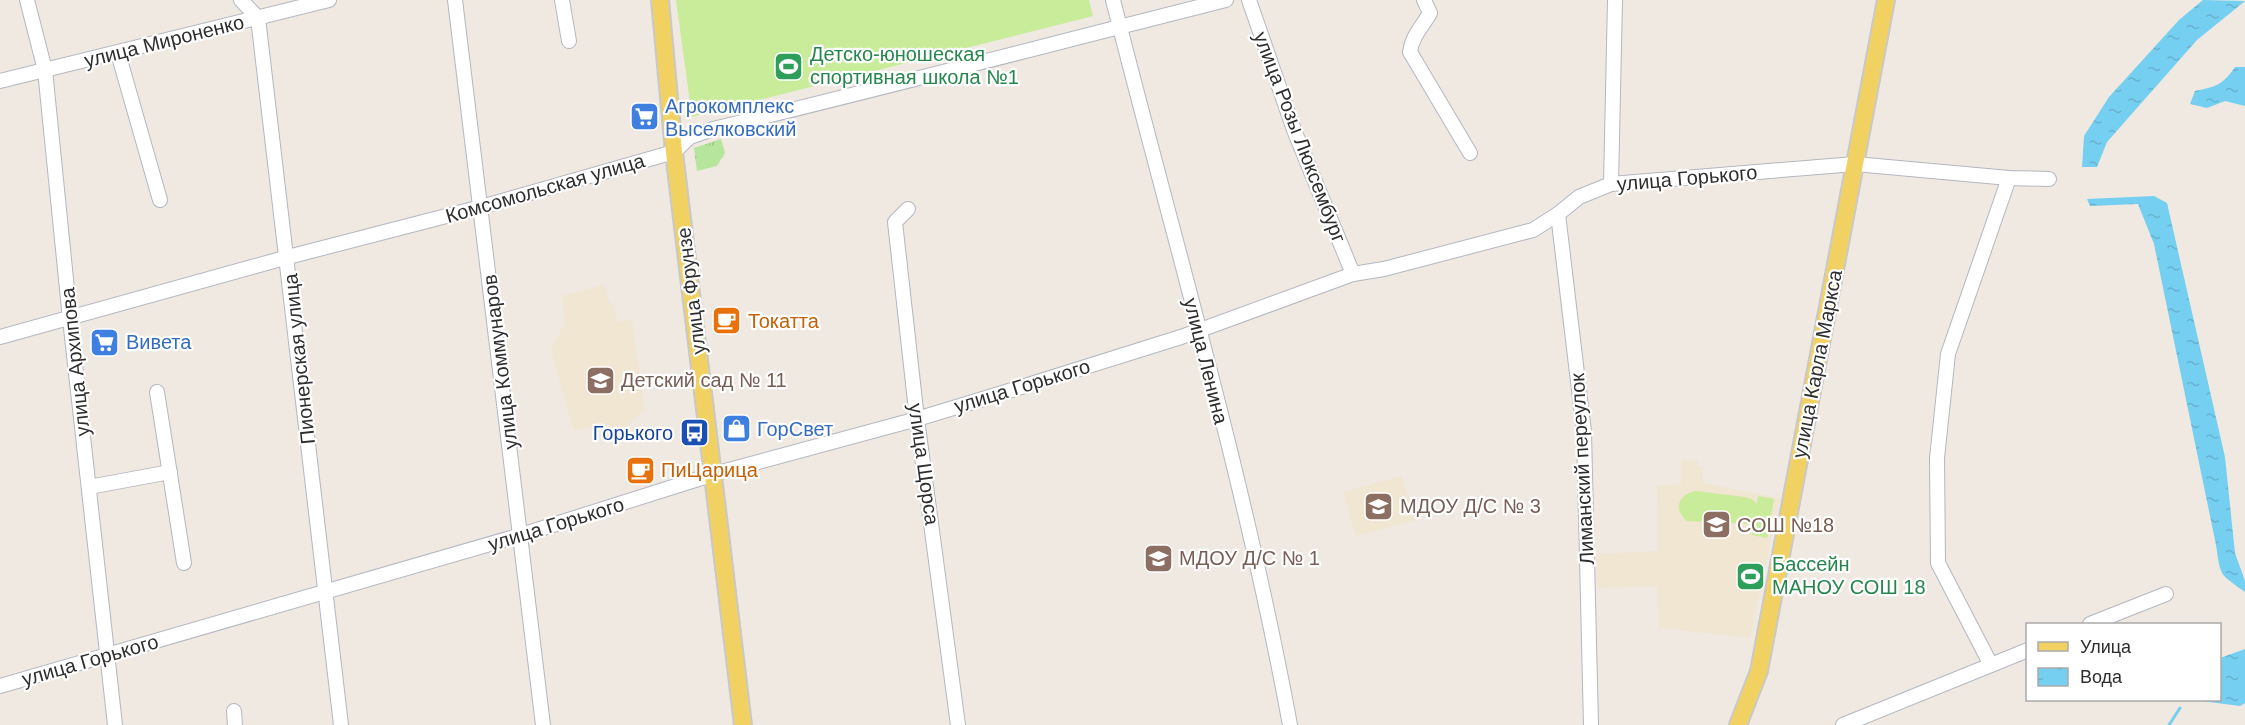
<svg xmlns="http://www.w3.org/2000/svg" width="2245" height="725" font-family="Helvetica,sans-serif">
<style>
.education{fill:#f0e6d1}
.park{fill:url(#park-tufts)}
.pitch{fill:#c9ec9a}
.water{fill:url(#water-ripples)}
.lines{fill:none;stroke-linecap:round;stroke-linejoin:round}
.stream{stroke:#75cff0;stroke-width:3}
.minor-casing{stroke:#b4b7c1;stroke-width:16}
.major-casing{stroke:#c9c9c9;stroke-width:20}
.minor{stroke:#fff;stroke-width:14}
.major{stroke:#f2d163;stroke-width:16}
.labels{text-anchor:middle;stroke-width:4.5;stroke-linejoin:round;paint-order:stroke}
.street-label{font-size:20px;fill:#2e2e2e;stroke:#fff}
.leisure-label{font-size:20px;fill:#27864d;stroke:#fff;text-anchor:start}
.shop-label{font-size:20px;fill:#366cbe;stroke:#fff;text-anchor:start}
.food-label{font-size:20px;fill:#c56008;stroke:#fff;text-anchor:start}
.education-label{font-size:20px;fill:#785e54;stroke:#fff;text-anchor:start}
.transit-label{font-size:20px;fill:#164399;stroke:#fff;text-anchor:end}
</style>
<defs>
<pattern id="park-tufts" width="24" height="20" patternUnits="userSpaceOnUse" patternTransform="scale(1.5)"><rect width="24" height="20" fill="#b6e59e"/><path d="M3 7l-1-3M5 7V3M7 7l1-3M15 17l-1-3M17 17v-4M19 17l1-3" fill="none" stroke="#9dc588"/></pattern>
<pattern id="water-ripples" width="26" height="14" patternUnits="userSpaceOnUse" patternTransform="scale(1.5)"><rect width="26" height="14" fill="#75cff0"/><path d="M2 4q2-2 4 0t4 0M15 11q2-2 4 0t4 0" fill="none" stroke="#66b2ce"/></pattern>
</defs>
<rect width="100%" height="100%" fill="#efe9e1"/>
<g class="education">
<polygon points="604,285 609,302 613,305 618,322 632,319 645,410 618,433 618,437 604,439 600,425 574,431 551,350 565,323 562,296"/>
<polygon points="1682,460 1698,461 1698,466 1703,467 1703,483 1780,498 1750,638 1659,628 1657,586 1597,588 1596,554 1658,551 1657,486 1681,484"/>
<polygon points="1401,476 1417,520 1356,536 1343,492"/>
</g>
<polygon class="park" points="721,139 725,153 717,166 697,171 694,148"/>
<g class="pitch">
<polygon points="676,0 1089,0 1093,16 692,117"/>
<path d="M1696,491L1745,497L1752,499L1757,504L1758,496L1774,499L1767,538L1752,535L1753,524L1687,521C1672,509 1679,494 1696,491Z"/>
</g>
<g class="water">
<polygon points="2203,0 2245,1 2197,40 2107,142 2097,167 2082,167 2084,136 2109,97 2179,20"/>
<path d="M2235,67H2245V106L2225,101L2207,108L2190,104L2195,91C2215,87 2223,85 2235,67Z"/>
<path d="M2154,196L2167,203L2225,457L2235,553L2245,581V592C2219,573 2221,578 2216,545L2154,244L2138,204L2090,206L2087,199Z"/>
<polygon points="2245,649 2245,703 2240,706 2194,700 2220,700 2220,658"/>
</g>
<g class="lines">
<polyline class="stream" points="2169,725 2180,708"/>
<defs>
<g id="minor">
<polyline points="27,0 45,70 70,319 115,725"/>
<polyline points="241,0 258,18 341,725"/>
<polyline points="455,0 543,725"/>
<polyline points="562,0 569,41"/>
<path d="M1113,0C1174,241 1245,480 1290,725"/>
<polyline points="1249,0 1294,130 1353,274"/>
<path d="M1424,0L1430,13C1422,27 1412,36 1410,52L1470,153"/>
<polyline points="118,53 160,200"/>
<polyline points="0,81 329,0"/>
<polyline points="1611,184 1615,0"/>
<polyline points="908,209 895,222 917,419 958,725"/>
<polyline points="1558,214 1584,432 1591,725"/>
<path d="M0,337L288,257L481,207L674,152L690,137L713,129C884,88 1055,43 1226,0"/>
<polyline points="157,392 184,563"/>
<polyline points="89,487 170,472"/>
<polyline points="2090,624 2166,594"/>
<polyline points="1991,665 1938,563 1937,458 1948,354 2009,178"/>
<polyline points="0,686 521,535 714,474 917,419 996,395 1181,337 1353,274 1384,269 1533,230 1558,214 1579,197 1611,184 1855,164 2009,178 2049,179"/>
<polyline points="234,711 235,725"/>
<polyline points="1843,725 2028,650"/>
</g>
<g id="major">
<polyline points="660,0 674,152 743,725"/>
<polyline points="1738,725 1759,671 1886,0"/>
</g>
</defs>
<use href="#minor" class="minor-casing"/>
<use href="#major" class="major-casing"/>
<use href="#minor" class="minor"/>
<use href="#major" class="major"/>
</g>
<defs>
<symbol id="stadium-square" viewBox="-11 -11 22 22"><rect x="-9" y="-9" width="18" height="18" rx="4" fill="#2e9e5b" stroke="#fff"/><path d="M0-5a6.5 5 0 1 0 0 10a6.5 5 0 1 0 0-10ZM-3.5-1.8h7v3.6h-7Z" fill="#fff"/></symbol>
<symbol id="supermarket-square" viewBox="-11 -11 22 22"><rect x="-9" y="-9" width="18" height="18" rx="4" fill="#3f7fe0" stroke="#fff"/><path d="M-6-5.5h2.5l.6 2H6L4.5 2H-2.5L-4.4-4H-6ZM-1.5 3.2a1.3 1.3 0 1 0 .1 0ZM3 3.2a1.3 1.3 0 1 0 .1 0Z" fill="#fff"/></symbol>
<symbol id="cafe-square" viewBox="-11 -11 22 22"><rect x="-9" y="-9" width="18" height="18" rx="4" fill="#e8710a" stroke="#fff"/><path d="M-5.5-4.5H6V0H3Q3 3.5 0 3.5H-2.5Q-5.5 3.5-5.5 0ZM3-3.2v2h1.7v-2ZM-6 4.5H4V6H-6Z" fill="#fff"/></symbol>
<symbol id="school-square" viewBox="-11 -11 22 22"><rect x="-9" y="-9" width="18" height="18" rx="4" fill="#8d6e63" stroke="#fff"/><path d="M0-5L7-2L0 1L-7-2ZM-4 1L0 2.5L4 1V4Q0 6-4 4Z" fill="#fff"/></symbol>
<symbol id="shop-square" viewBox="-11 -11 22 22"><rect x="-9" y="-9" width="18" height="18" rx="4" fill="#3f7fe0" stroke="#fff"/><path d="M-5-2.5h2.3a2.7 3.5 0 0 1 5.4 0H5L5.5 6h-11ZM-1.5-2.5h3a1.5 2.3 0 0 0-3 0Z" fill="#fff"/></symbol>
<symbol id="bus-square" viewBox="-11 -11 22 22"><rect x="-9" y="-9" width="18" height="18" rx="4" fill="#1a4fb4" stroke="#fff"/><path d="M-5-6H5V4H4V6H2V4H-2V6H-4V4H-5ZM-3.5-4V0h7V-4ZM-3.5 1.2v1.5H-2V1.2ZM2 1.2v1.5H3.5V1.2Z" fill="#fff"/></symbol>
</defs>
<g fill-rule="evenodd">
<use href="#stadium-square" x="772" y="50" width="33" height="33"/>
<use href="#supermarket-square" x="628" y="100" width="33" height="33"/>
<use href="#cafe-square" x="710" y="304" width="33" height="33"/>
<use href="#supermarket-square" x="88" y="326" width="33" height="33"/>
<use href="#school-square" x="584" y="364" width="33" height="33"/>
<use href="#shop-square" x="720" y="412" width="33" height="33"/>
<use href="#bus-square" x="678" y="416" width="33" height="33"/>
<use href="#cafe-square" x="624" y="454" width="33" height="33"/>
<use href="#school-square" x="1362" y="490" width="33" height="33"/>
<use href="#school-square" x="1700" y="508" width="33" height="33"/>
<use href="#school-square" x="1142" y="542" width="33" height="33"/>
<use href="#stadium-square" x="1734" y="560" width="33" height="33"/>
</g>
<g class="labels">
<g class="street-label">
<text transform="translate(164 41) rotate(-14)" y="7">улица Мироненко</text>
<text transform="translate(1300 137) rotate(69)" y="7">улица Розы Люксембург</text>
<text transform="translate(1687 178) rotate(-5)" y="7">улица Горького</text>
<text transform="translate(545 188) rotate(-16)" y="7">Комсомольская улица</text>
<text transform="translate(691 291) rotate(-97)" y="7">улица Фрунзе</text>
<text transform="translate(299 359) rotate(-96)" y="7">Пионерская улица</text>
<text transform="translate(1206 361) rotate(76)" y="7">улица Ленина</text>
<text transform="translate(75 362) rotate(-96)" y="7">улица Архипова</text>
<text transform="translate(500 362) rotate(-97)" y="7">улица Коммунаров</text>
<text transform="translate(1817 364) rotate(-79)" y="7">улица Карла Маркса</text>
<text transform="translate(1022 386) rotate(-17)" y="7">улица Горького</text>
<text transform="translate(924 464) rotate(82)" y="7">улица Щорса</text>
<text transform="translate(1582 469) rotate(-93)" y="7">Лиманский переулок</text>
<text transform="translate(556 524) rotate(-17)" y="7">улица Горького</text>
<text transform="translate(90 660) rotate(-16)" y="7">улица Горького</text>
</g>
<g class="leisure-label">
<text x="810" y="61">Детско-юношеская<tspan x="810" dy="23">спортивная школа №1</tspan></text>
<text x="1772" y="571">Бассейн<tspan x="1772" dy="23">МАНОУ СОШ 18</tspan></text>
</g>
<g class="shop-label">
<text x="665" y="113">Агрокомплекс<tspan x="665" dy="23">Выселковский</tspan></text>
<text x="126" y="349">Вивета</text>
<text x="757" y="436">ГорСвет</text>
</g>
<g class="food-label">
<text x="748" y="328">Токатта</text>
<text x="661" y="477">ПиЦарица</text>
</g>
<g class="education-label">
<text x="621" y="387">Детский сад № 11</text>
<text x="1400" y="513">МДОУ Д/С № 3</text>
<text x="1737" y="532">СОШ №18</text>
<text x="1179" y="565">МДОУ Д/С № 1</text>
</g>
<g class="transit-label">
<text x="673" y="440">Горького</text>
</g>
</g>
<rect x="2026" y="623" width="195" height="78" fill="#ffffff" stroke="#ababab" stroke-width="1.5"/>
<rect x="2038" y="642" width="30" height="9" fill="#f2d163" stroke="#ababab" stroke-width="1.5"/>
<text x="2080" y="653" font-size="18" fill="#2e2e2e">Улица</text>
<rect x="2038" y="668" width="30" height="18" fill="url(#water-ripples)" stroke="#ababab" stroke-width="1.5"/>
<text x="2080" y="683" font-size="18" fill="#2e2e2e">Вода</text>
</svg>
